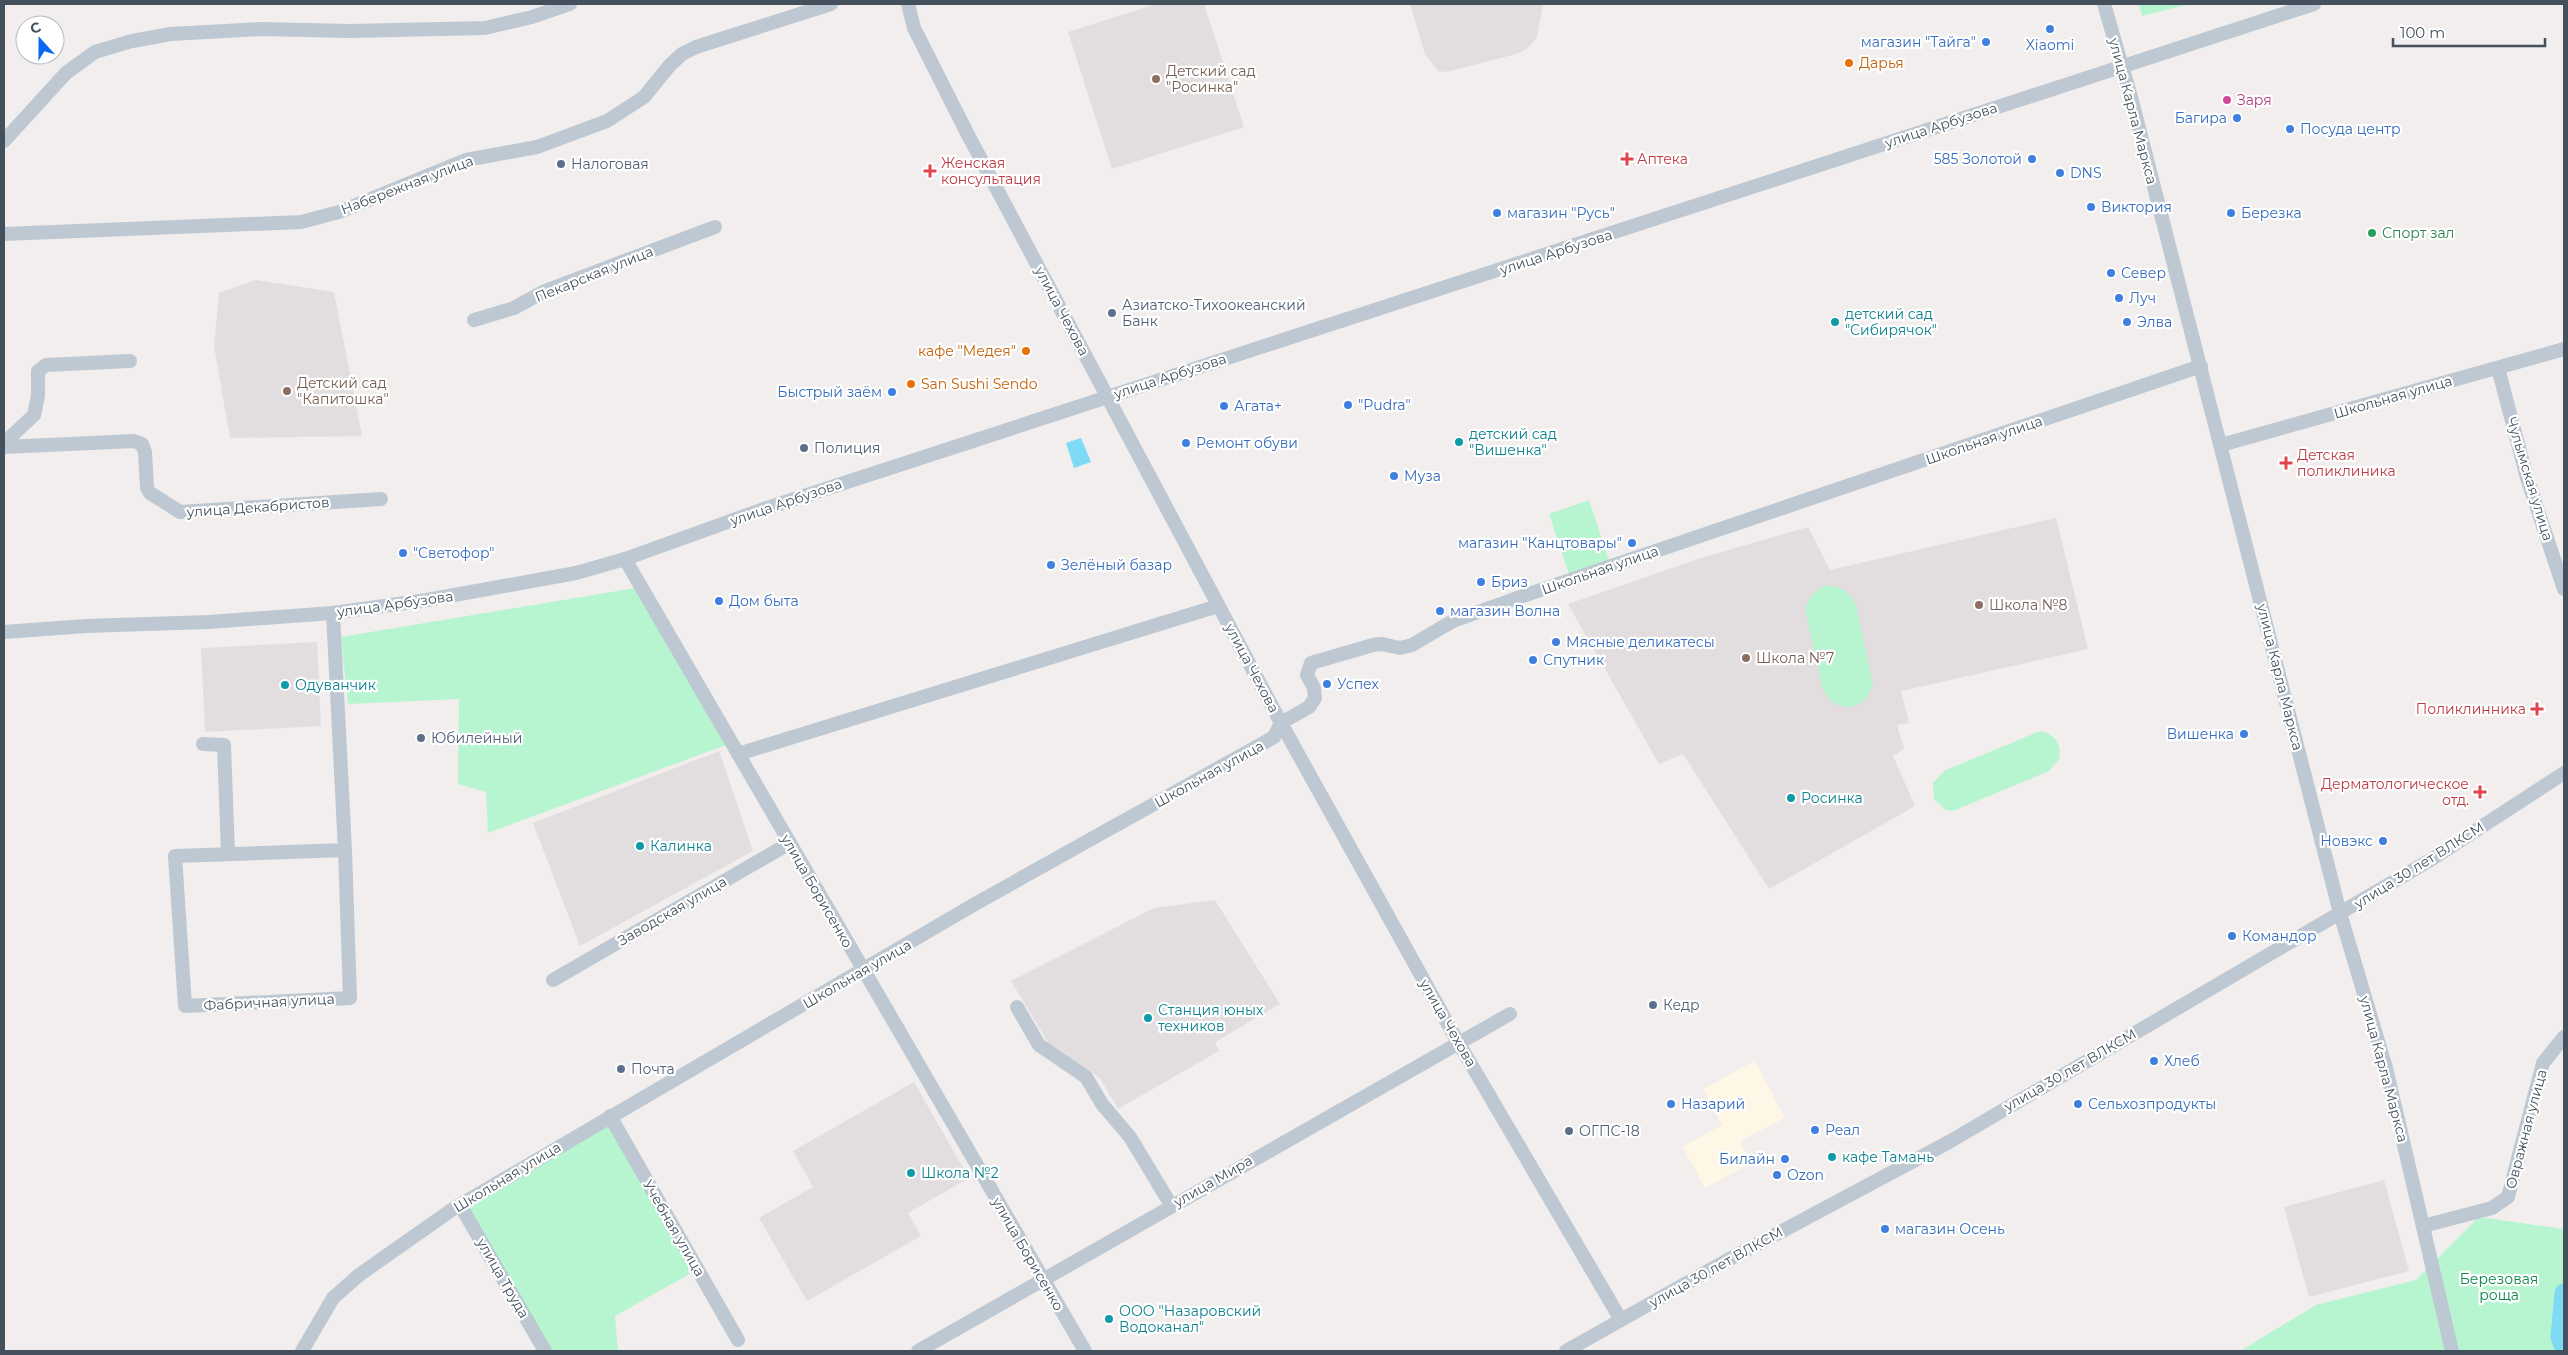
<svg xmlns="http://www.w3.org/2000/svg" width="2568" height="1355" font-family="Montserrat,sans-serif">
<style>
.commercial{fill:#fef7e5}
.education{fill:#e2dedf}
.green{fill:#b7f4d0}
.water{fill:#7fdaf5}
.lines{fill:none;stroke-linecap:round;stroke-linejoin:round}
.river{stroke:#7fdaf5;stroke-width:19}
.minor{stroke:#bdc8d2;stroke-width:14}
.shop-dot{fill:#3f7fe0;stroke:#fff;stroke-width:2}
.food-dot{fill:#e8710a;stroke:#fff;stroke-width:2}
.education-dot{fill:#8d6e63;stroke:#fff;stroke-width:2}
.hotel-dot{fill:#d1479c;stroke:#fff;stroke-width:2}
.health-dot{fill:#e0444e;stroke:#fff;stroke-width:2}
.service-dot{fill:#5c6f8a;stroke:#fff;stroke-width:2}
.leisure-dot{fill:#2e9e5b;stroke:#fff;stroke-width:2}
.culture-dot{fill:#0f9aa8;stroke:#fff;stroke-width:2}
.labels{text-anchor:middle;stroke-width:4.5;stroke-linejoin:round;paint-order:stroke}
.shop-label{font-size:14px;fill:#366cbe;stroke:#fff;text-anchor:start}
.food-label{font-size:14px;fill:#c56008;stroke:#fff;text-anchor:start}
.education-label{font-size:14px;fill:#785e54;stroke:#fff;text-anchor:start}
.hotel-label{font-size:14px;fill:#b23c85;stroke:#fff;text-anchor:start}
.street-label{font-size:14px;fill:#44515d;stroke:#fff}
.health-label{font-size:14px;fill:#be3a42;stroke:#fff;text-anchor:start}
.service-label{font-size:14px;fill:#4e5e75;stroke:#fff;text-anchor:start}
.leisure-label{font-size:14px;fill:#27864d;stroke:#fff;text-anchor:start}
.culture-label{font-size:14px;fill:#0d838f;stroke:#fff;text-anchor:start}
.park-label{font-size:14px;fill:#0d864d;stroke:#fff}
</style>
<rect width="100%" height="100%" fill="#f1eeed"/>
<polygon class="commercial" points="1755,1061 1785,1118 1740,1141 1751,1163 1705,1188 1683,1147 1722,1125 1703,1089"/>
<g class="education">
<polygon points="1156,4 1204,4 1244,127 1112,169 1068,32"/>
<polygon points="1410,4 1543,4 1537,37 1527,49 1516,54 1447,72 1438,71 1425,54"/>
<polygon points="256,280 334,292 362,436 230,438 214,346 219,293"/>
<polygon points="2056,518 2088,649 1901,691 1909,723 1897,725 1904,749 1893,756 1915,806 1769,889 1683,754 1659,764 1568,604 1701,558 1808,527 1830,570"/>
<polygon points="317,642 321,726 205,732 201,648"/>
<polygon points="719,751 753,851 580,946 533,823"/>
<polygon points="1215,900 1280,1004 1215,1042 1219,1051 1118,1109 1100,1078 1049,1044 1011,981 1154,908"/>
<polygon points="914,1082 969,1178 908,1213 921,1236 807,1301 759,1218 813,1187 793,1151"/>
<polygon points="2384,1180 2409,1271 2309,1297 2284,1207"/>
</g>
<g class="green">
<polygon points="2139,4 2190,4 2142,16"/>
<polygon points="1589,500 1609,561 1569,574 1549,514"/>
<path d="M1825,586C1841,586 1849,591 1856,605L1873,685C1863,713 1834,715 1822,687L1805,608C1809,597 1814,592 1825,586Z"/>
<polygon points="635,588 726,745 488,833 486,792 458,784 459,699 348,704 341,637"/>
<path d="M2040,731C2055,734 2062,744 2059,759L2049,771L1953,811L1946,810L1934,799L1933,783L1944,771Z"/>
<polygon points="608,1124 693,1272 615,1316 618,1351 551,1351 469,1207"/>
<polygon points="2479,1217 2564,1229 2564,1351 2240,1351 2316,1305 2416,1280"/>
</g>
<polygon class="water" points="1081,438 1091,462 1074,468 1066,443"/>
<g class="lines">
<polyline class="river" points="2564,1293 2560,1337 2564,1348"/>
<g class="minor">
<polyline points="908,4 914,28 967,133 1281,723 1458,1042 1621,1320"/>
<polyline points="2104,4 2131,97 2340,913 2386,1068 2452,1351"/>
<polyline points="4,141 66,73 95,52 132,41 171,34 261,29 350,31 485,28 532,17 570,4"/>
<polyline points="4,234 301,222 339,212 466,160 537,147 607,121 644,97 670,65 682,54 696,47 831,4"/>
<polyline points="474,320 514,308 545,291 715,227"/>
<polyline points="2498,368 2527,478 2564,589"/>
<polyline points="4,443 34,415 38,396 38,371 46,365 130,361"/>
<polyline points="2221,445 2564,349"/>
<polyline points="4,447 134,441 142,444 145,452 147,488 150,493 180,512 381,499"/>
<polyline points="625,559 1085,1351"/>
<polyline points="333,613 345,850 350,998 185,1006 175,856 345,850"/>
<polyline points="4,632 86,626 209,622 333,613 427,600 576,573 625,559 761,510 2314,4"/>
<polyline points="203,744 224,745 228,854"/>
<polyline points="738,754 1218,606"/>
<polyline points="553,980 790,843"/>
<polyline points="1017,1007 1039,1045 1086,1077 1102,1104 1130,1137 1171,1205"/>
<polyline points="610,1116 738,1340"/>
<polyline points="460,1205 545,1351"/>
<polyline points="2423,1226 2492,1208 2508,1197 2543,1063 2564,1037"/>
<polyline points="302,1351 333,1298 359,1275 453,1209 975,904 1274,737 1281,723 1309,707 1315,698 1314,688 1307,675 1311,663 1373,645 1382,644 1400,648 1412,645 1453,621 1523,596 2201,366"/>
<polyline points="918,1351 1510,1014"/>
<polyline points="1566,1351 1724,1262 1949,1142 2432,859 2564,773"/>
</g>
</g>
<g class="shop-dot">
<circle cx="2050" cy="29" r="5"/>
<circle cx="1986" cy="42" r="5"/>
<circle cx="2237" cy="118" r="5"/>
<circle cx="2290" cy="129" r="5"/>
<circle cx="2032" cy="159" r="5"/>
<circle cx="2060" cy="173" r="5"/>
<circle cx="2091" cy="207" r="5"/>
<circle cx="1497" cy="213" r="5"/>
<circle cx="2231" cy="213" r="5"/>
<circle cx="2111" cy="273" r="5"/>
<circle cx="2119" cy="298" r="5"/>
<circle cx="2127" cy="322" r="5"/>
<circle cx="892" cy="392" r="5"/>
<circle cx="1348" cy="405" r="5"/>
<circle cx="1224" cy="406" r="5"/>
<circle cx="1186" cy="443" r="5"/>
<circle cx="1394" cy="476" r="5"/>
<circle cx="1632" cy="543" r="5"/>
<circle cx="403" cy="553" r="5"/>
<circle cx="1051" cy="565" r="5"/>
<circle cx="1481" cy="582" r="5"/>
<circle cx="719" cy="601" r="5"/>
<circle cx="1440" cy="611" r="5"/>
<circle cx="1556" cy="642" r="5"/>
<circle cx="1533" cy="660" r="5"/>
<circle cx="1327" cy="684" r="5"/>
<circle cx="2244" cy="734" r="5"/>
<circle cx="2383" cy="841" r="5"/>
<circle cx="2232" cy="936" r="5"/>
<circle cx="2154" cy="1061" r="5"/>
<circle cx="1671" cy="1104" r="5"/>
<circle cx="2078" cy="1104" r="5"/>
<circle cx="1815" cy="1130" r="5"/>
<circle cx="1785" cy="1159" r="5"/>
<circle cx="1777" cy="1175" r="5"/>
<circle cx="1885" cy="1229" r="5"/>
</g>
<g class="food-dot">
<circle cx="1849" cy="63" r="5"/>
<circle cx="1026" cy="351" r="5"/>
<circle cx="911" cy="384" r="5"/>
</g>
<g class="education-dot">
<circle cx="1156" cy="79" r="5"/>
<circle cx="287" cy="391" r="5"/>
<circle cx="1979" cy="605" r="5"/>
<circle cx="1746" cy="658" r="5"/>
</g>
<circle class="hotel-dot" cx="2227" cy="100" r="5"/>
<g class="health-dot">
<path d="M1624.5 151.5h5v5h5v5h-5v5h-5v-5h-5v-5h5z"/>
<path d="M927.5 163.5h5v5h5v5h-5v5h-5v-5h-5v-5h5z"/>
<path d="M2283.5 455.5h5v5h5v5h-5v5h-5v-5h-5v-5h5z"/>
<path d="M2534.5 701.5h5v5h5v5h-5v5h-5v-5h-5v-5h5z"/>
<path d="M2477.5 784.5h5v5h5v5h-5v5h-5v-5h-5v-5h5z"/>
</g>
<g class="service-dot">
<circle cx="561" cy="164" r="5"/>
<circle cx="1112" cy="313" r="5"/>
<circle cx="804" cy="448" r="5"/>
<circle cx="421" cy="738" r="5"/>
<circle cx="1653" cy="1005" r="5"/>
<circle cx="621" cy="1069" r="5"/>
<circle cx="1569" cy="1131" r="5"/>
</g>
<circle class="leisure-dot" cx="2372" cy="233" r="5"/>
<g class="culture-dot">
<circle cx="1835" cy="322" r="5"/>
<circle cx="1459" cy="442" r="5"/>
<circle cx="285" cy="685" r="5"/>
<circle cx="1791" cy="798" r="5"/>
<circle cx="640" cy="846" r="5"/>
<circle cx="1148" cy="1018" r="5"/>
<circle cx="1832" cy="1157" r="5"/>
<circle cx="911" cy="1173" r="5"/>
<circle cx="1109" cy="1319" r="5"/>
</g>
<g class="labels">
<g class="shop-label">
<text x="1976" y="47" text-anchor="end">магазин "Тайга"</text>
<text x="2050" y="50" text-anchor="middle">Xiaomi</text>
<text x="2227" y="123" text-anchor="end">Багира</text>
<text x="2300" y="134">Посуда центр</text>
<text x="2022" y="164" text-anchor="end">585 Золотой</text>
<text x="2070" y="178">DNS</text>
<text x="2101" y="212">Виктория</text>
<text x="1507" y="218">магазин "Русь"</text>
<text x="2241" y="218">Березка</text>
<text x="2121" y="278">Север</text>
<text x="2129" y="303">Луч</text>
<text x="2137" y="327">Элва</text>
<text x="882" y="397" text-anchor="end">Быстрый заём</text>
<text x="1358" y="410">"Pudra"</text>
<text x="1234" y="411">Агата+</text>
<text x="1196" y="448">Ремонт обуви</text>
<text x="1404" y="481">Муза</text>
<text x="1622" y="548" text-anchor="end">магазин "Канцтовары"</text>
<text x="413" y="558">"Светофор"</text>
<text x="1061" y="570">Зелёный базар</text>
<text x="1491" y="587">Бриз</text>
<text x="729" y="606">Дом быта</text>
<text x="1450" y="616">магазин Волна</text>
<text x="1566" y="647">Мясные деликатесы</text>
<text x="1543" y="665">Спутник</text>
<text x="1337" y="689">Успех</text>
<text x="2234" y="739" text-anchor="end">Вишенка</text>
<text x="2373" y="846" text-anchor="end">Новэкс</text>
<text x="2242" y="941">Командор</text>
<text x="2164" y="1066">Хлеб</text>
<text x="1681" y="1109">Назарий</text>
<text x="2088" y="1109">Сельхозпродукты</text>
<text x="1825" y="1135">Реал</text>
<text x="1775" y="1164" text-anchor="end">Билайн</text>
<text x="1787" y="1180">Ozon</text>
<text x="1895" y="1234">магазин Осень</text>
</g>
<g class="food-label">
<text x="1859" y="68">Дарья</text>
<text x="1016" y="356" text-anchor="end">кафе "Медея"</text>
<text x="921" y="389">San Sushi Sendo</text>
</g>
<g class="education-label">
<text x="1166" y="76">Детский сад<tspan x="1166" dy="16">"Росинка"</tspan></text>
<text x="297" y="388">Детский сад<tspan x="297" dy="16">"Капитошка"</tspan></text>
<text x="1989" y="610">Школа №8</text>
<text x="1756" y="663">Школа №7</text>
</g>
<g class="hotel-label">
<text x="2237" y="105">Заря</text>
</g>
<g class="street-label">
<text transform="translate(2133 111) rotate(75)" y="5">улица Карла Маркса</text>
<text transform="translate(1941 125) rotate(-18)" y="5">улица Арбузова</text>
<text transform="translate(407 185) rotate(-21)" y="5">Набережная улица</text>
<text transform="translate(1556 252) rotate(-18)" y="5">улица Арбузова</text>
<text transform="translate(594 274) rotate(-22)" y="5">Пекарская улица</text>
<text transform="translate(1062 311) rotate(62)" y="5">улица Чехова</text>
<text transform="translate(1170 376) rotate(-18)" y="5">улица Арбузова</text>
<text transform="translate(2393 397) rotate(-16)" y="5">Школьная улица</text>
<text transform="translate(1984 440) rotate(-19)" y="5">Школьная улица</text>
<text transform="translate(2530 479) rotate(73)" y="5">Чулымская улица</text>
<text transform="translate(786 502) rotate(-19)" y="5">улица Арбузова</text>
<text transform="translate(258 507) rotate(-4)" y="5">улица Декабристов</text>
<text transform="translate(1600 570) rotate(-19)" y="5">Школьная улица</text>
<text transform="translate(395 604) rotate(-8)" y="5">улица Арбузова</text>
<text transform="translate(1252 668) rotate(62)" y="5">улица Чехова</text>
<text transform="translate(2280 677) rotate(76)" y="5">улица Карла Маркса</text>
<text transform="translate(1209 774) rotate(-29)" y="5">Школьная улица</text>
<text transform="translate(2419 865) rotate(-32)" y="5">улица 30 лет ВЛКСМ</text>
<text transform="translate(817 891) rotate(60)" y="5">улица Борисенко</text>
<text transform="translate(672 911) rotate(-30)" y="5">Заводская улица</text>
<text transform="translate(857 974) rotate(-30)" y="5">Школьная улица</text>
<text transform="translate(269 1002) rotate(-3)" y="5">Фабричная улица</text>
<text transform="translate(1448 1023) rotate(60)" y="5">улица Чехова</text>
<text transform="translate(2384 1069) rotate(75)" y="5">улица Карла Маркса</text>
<text transform="translate(2070 1070) rotate(-30)" y="5">улица 30 лет ВЛКСМ</text>
<text transform="translate(2526 1129) rotate(-75)" y="5">Овражная улица</text>
<text transform="translate(507 1177) rotate(-31)" y="5">Школьная улица</text>
<text transform="translate(1213 1181) rotate(-30)" y="5">улица Мира</text>
<text transform="translate(674 1228) rotate(60)" y="5">Учебная улица</text>
<text transform="translate(1028 1254) rotate(60)" y="5">улица Борисенко</text>
<text transform="translate(1716 1267) rotate(-29)" y="5">улица 30 лет ВЛКСМ</text>
<text transform="translate(503 1278) rotate(60)" y="5">улица Труда</text>
</g>
<g class="health-label">
<text x="1637" y="164">Аптека</text>
<text x="941" y="168">Женская<tspan x="941" dy="16">консультация</tspan></text>
<text x="2297" y="460">Детская<tspan x="2297" dy="16">поликлиника</tspan></text>
<text x="2526" y="714" text-anchor="end">Поликлинника</text>
<text x="2469" y="789" text-anchor="end">Дерматологическое<tspan x="2469" dy="16">отд.</tspan></text>
</g>
<g class="service-label">
<text x="571" y="169">Налоговая</text>
<text x="1122" y="310">Азиатско-Тихоокеанский<tspan x="1122" dy="16">Банк</tspan></text>
<text x="814" y="453">Полиция</text>
<text x="431" y="743">Юбилейный</text>
<text x="1663" y="1010">Кедр</text>
<text x="631" y="1074">Почта</text>
<text x="1579" y="1136">ОГПС-18</text>
</g>
<g class="leisure-label">
<text x="2382" y="238">Спорт зал</text>
</g>
<g class="culture-label">
<text x="1845" y="319">детский сад<tspan x="1845" dy="16">"Сибирячок"</tspan></text>
<text x="1469" y="439">детский сад<tspan x="1469" dy="16">"Вишенка"</tspan></text>
<text x="295" y="690">Одуванчик</text>
<text x="1801" y="803">Росинка</text>
<text x="650" y="851">Калинка</text>
<text x="1158" y="1015">Станция юных<tspan x="1158" dy="16">техников</tspan></text>
<text x="1842" y="1162">кафе Тамань</text>
<text x="921" y="1178">Школа №2</text>
<text x="1119" y="1316">ООО "Назаровский<tspan x="1119" dy="16">Водоканал"</tspan></text>
</g>
<g class="park-label">
<text x="2499" y="1284">Березовая<tspan x="2499" dy="16">роща</tspan></text>
</g>
</g>
<rect width="2568" height="1355" fill="none" stroke="#44515d" stroke-width="10"/>
<g transform="translate(40 40) rotate(339)"><circle r="24" fill="#ffffff" stroke="#b4b9be"/>
<path d="M0-4L9 19L0 12L-9 19Z" fill="#0667f3"/>
<text y="-8" font-size="14" font-weight="bold" text-anchor="middle" fill="#44515d">С</text>
</g>
<path d="M2393 38v8h152v-8" fill="none" stroke="#44515d" stroke-width="2.5"/>
<text x="2400" y="38" font-size="15" fill="#44515d" stroke="#ffffff" stroke-width="4" paint-order="stroke">100 m</text>
</svg>
